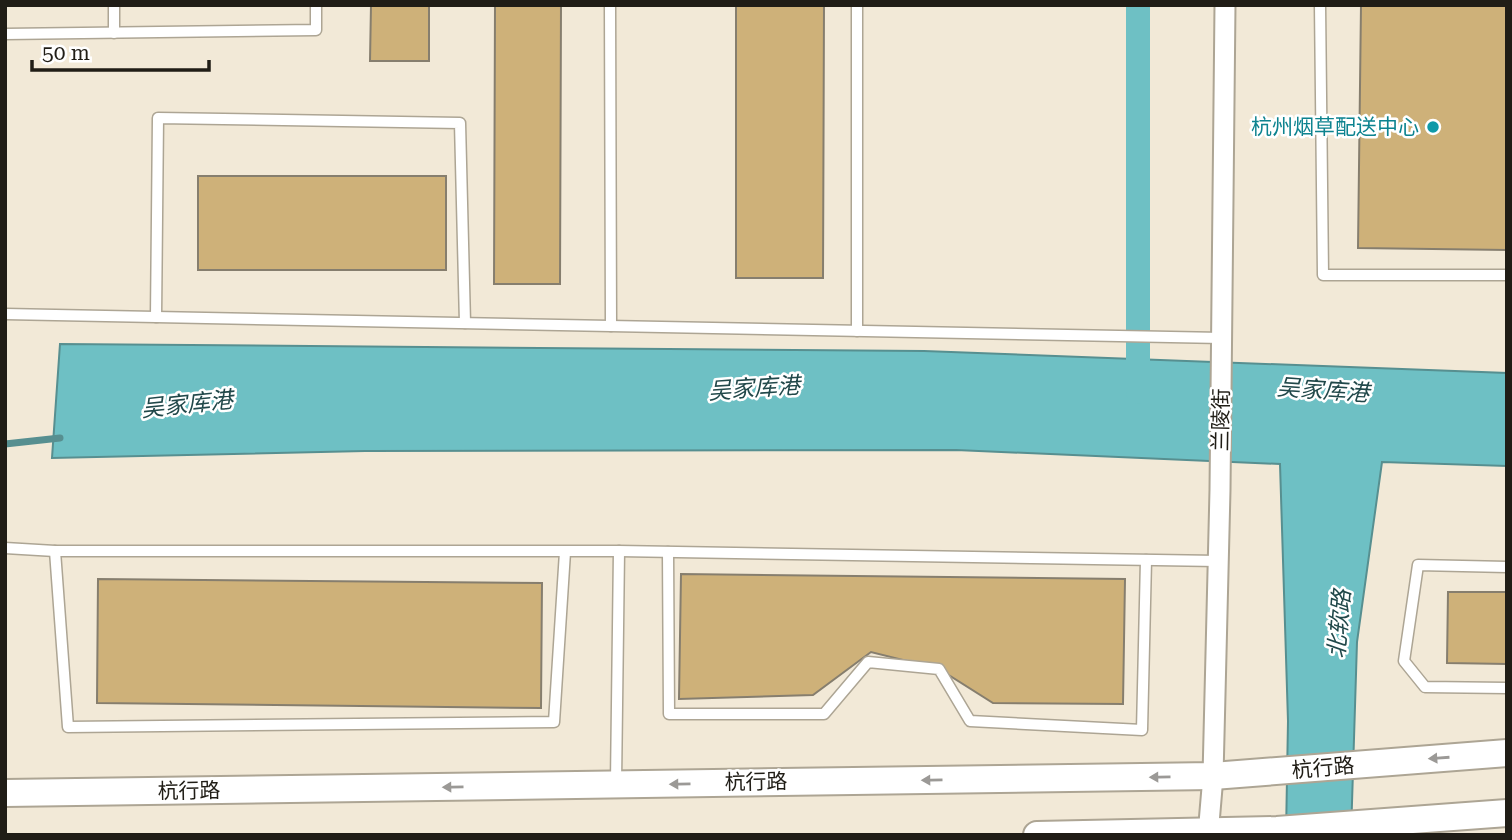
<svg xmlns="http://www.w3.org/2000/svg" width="1512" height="840" font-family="'Roboto Serif','Noto Sans SC',serif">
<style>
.water{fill:#6ec0c4;stroke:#578f90;stroke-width:2}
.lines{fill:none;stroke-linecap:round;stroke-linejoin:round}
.stream{stroke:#578f90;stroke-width:7}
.canal{stroke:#6ec0c4;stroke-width:24}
.building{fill:#ceb179;stroke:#867e6e;stroke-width:2}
.lane-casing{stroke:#ada594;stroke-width:13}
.street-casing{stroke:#ada594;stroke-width:23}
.secondary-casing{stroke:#ada594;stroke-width:30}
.lane{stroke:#fff;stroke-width:10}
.street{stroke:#fff;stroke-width:19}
.secondary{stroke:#fff;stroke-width:26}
.oneway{fill:#9b9996}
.culture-dot{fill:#0f9aa8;stroke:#fff;stroke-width:2.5}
.labels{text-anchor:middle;stroke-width:5;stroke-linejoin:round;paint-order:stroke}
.culture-label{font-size:21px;fill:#0d838f;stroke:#fff;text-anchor:end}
.street-label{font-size:21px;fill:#201d16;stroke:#fff}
.water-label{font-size:23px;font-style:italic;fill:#21484a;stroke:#fff}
</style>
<rect width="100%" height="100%" fill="#f2e9d7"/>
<polygon class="water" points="60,344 924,351 1507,373 1507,466 1382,462 1357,642 1351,835 1286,835 1288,721 1280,464 956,450 365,451 52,458"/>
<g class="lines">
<polyline class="stream" points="5,444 60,438"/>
<polyline class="canal" points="1138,5 1138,392"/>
</g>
<g class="building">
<polygon points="371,5 429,5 429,61 370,61"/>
<polygon points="495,5 561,5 560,284 494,284"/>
<polygon points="736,5 824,5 823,278 736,278"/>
<polygon points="1361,5 1507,5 1507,250 1358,248"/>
<rect x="198" y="176" width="248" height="94"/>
<polygon points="681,574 1125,579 1123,704 993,703 939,669 871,652 813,695 679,699"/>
<polygon points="98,579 542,583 541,708 97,703"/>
<polygon points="1448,592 1507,592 1507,664 1447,663"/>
</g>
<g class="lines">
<defs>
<g id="lane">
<polyline points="610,5 611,326"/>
<polyline points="857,5 857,331"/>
<polyline points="1320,5 1323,275 1507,275"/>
<polyline points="114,33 114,5"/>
<polyline points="5,34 316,30 316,5"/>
<polyline points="5,314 1222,338"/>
<polyline points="156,317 158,118 460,123 465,323"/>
<polyline points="5,548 55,551 619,551 1218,561"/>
<polyline points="55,551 68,727 554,722 565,552"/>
<polyline points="668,552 669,714 824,714 868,662 939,669 970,721 1142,730 1146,560"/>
<polyline points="1507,567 1418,565 1404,661 1425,687 1507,688"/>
<polyline points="616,782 619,551"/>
</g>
<polyline id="street" points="1208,835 1213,776 1220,490 1225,5"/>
<g id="secondary">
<polyline points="5,793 1213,776 1507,753"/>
<polyline points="1037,835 1277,830 1507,813"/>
</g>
</defs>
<use href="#lane" class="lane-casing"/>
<use href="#street" class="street-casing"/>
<use href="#secondary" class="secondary-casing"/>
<use href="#lane" class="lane"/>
<use href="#street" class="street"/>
<use href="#secondary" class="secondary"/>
</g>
<defs><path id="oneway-solid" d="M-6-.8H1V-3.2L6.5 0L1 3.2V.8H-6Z" transform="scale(1.75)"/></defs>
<g class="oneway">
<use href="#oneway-solid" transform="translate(1439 758) rotate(176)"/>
<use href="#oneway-solid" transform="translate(1160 777) rotate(179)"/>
<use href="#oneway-solid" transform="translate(932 780) rotate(179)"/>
<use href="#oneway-solid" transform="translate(680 784) rotate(179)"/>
<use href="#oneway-solid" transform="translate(453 787) rotate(179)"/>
</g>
<circle class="culture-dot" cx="1433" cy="127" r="7"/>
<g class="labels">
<g class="culture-label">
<text x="1419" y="134">杭州烟草配送中心</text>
</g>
<g class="street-label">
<text transform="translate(1221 420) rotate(-89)" y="7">兰陵街</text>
<text transform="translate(1323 768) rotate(-5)" y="7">杭行路</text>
<text transform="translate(756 782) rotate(-1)" y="7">杭行路</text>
<text transform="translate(189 791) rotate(-1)" y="7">杭行路</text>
</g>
<g class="water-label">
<text transform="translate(754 388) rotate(-4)" y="8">吴家库港</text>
<text transform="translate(1323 390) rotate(4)" y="8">吴家库港</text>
<text transform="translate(187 404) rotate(-6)" y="8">吴家库港</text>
<text transform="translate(1339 624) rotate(-85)" y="8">北软路</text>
</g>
</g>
<rect width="1512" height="840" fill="none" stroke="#201d16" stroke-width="14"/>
<path d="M32 60v10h177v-10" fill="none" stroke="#201d16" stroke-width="3.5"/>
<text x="42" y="60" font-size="21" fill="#201d16" stroke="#ffffff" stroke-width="5" paint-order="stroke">50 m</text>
</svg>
